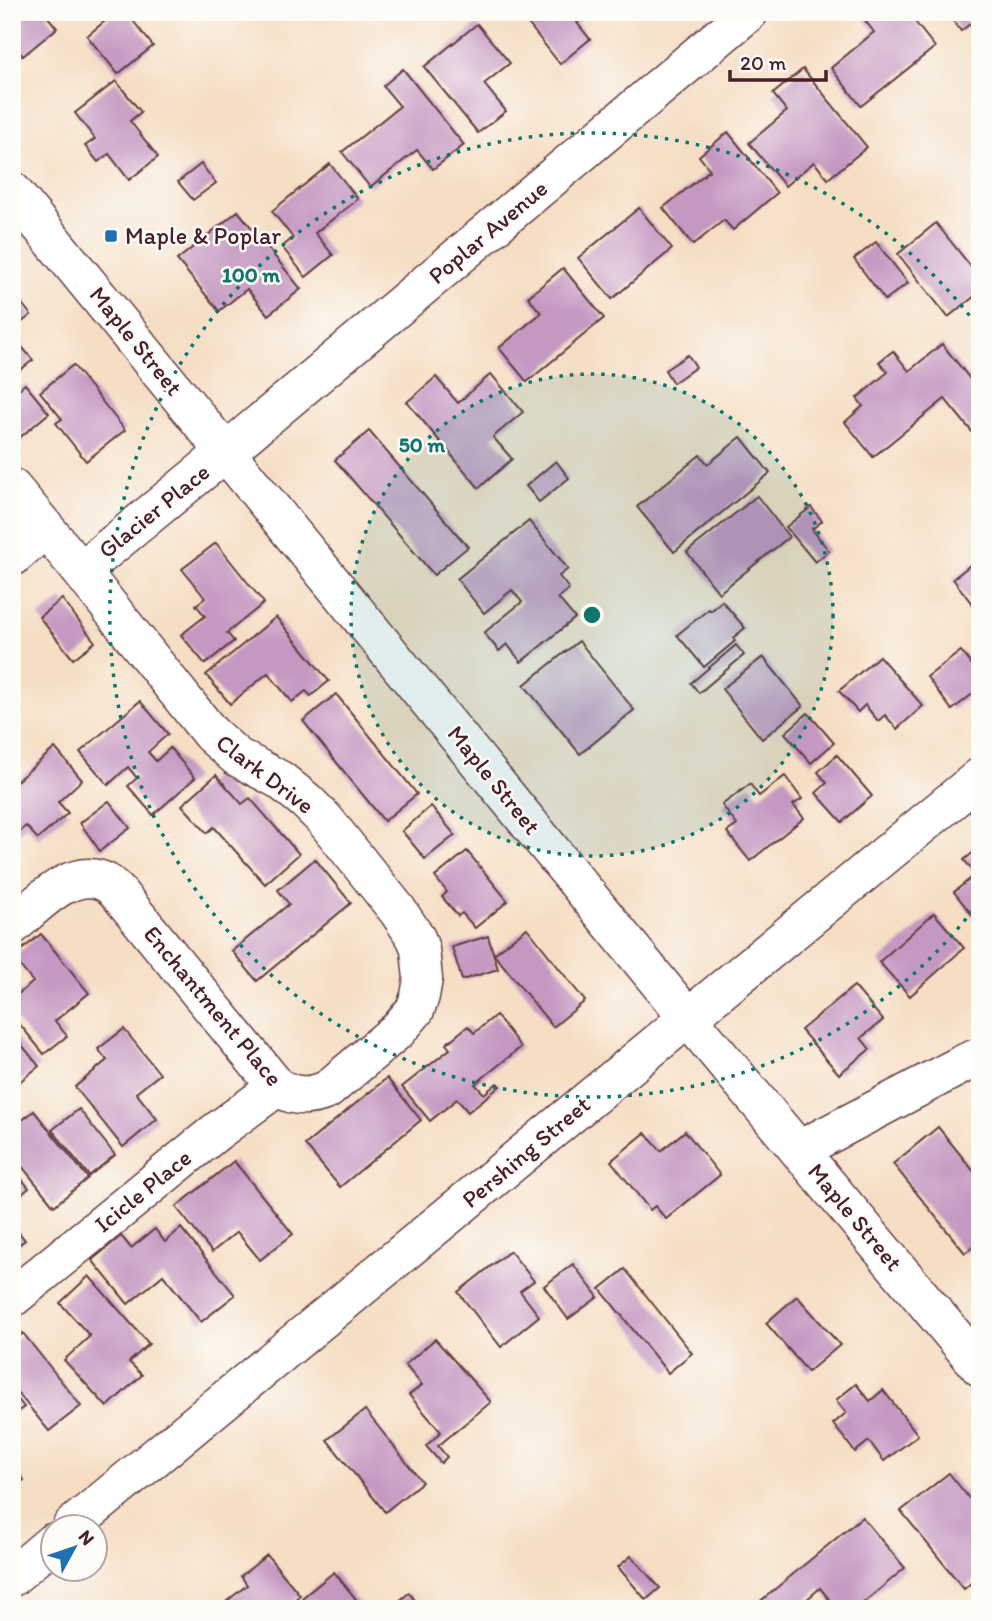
<svg xmlns="http://www.w3.org/2000/svg" width="992" height="1621" font-family="Itim,sans-serif">
<style>
.building{fill:#c498c1}
.lines{fill:none;stroke-linecap:round;stroke-linejoin:round}
.minor-casing{stroke:#643c42;stroke-width:41}
.minor{stroke:#fff;stroke-width:38}
.ring{fill:none;stroke:#0f766e;stroke-width:3.5;stroke-dasharray:3.5 7}
.poi-dot{fill:#1f6fb2;stroke:#fdfcf7;stroke-width:2.5}
.labels{text-anchor:middle;stroke-width:5;stroke-linejoin:round;paint-order:stroke}
.street-label{font-size:24px;fill:#4a1f2b;stroke:#fdfcf7}
.poi-label{font-size:24px;fill:#4a1f2b;stroke:#fdfcf7;text-anchor:start}
.centre{fill:#0f766e;stroke:#fdfcf7;stroke-width:3.5}
.ring-label{font-size:21px;text-anchor:middle;font-weight:bold;fill:#0f766e;stroke:#fdfcf7;stroke-width:5;stroke-linejoin:round;paint-order:stroke}
</style>
<rect width="100%" height="100%" fill="#fdfcf7"/>
<filter id="ink" filterUnits="userSpaceOnUse"><feTurbulence type="fractalNoise" baseFrequency=".0143" numOctaves="2"/><feDisplacementMap in="SourceGraphic" scale="14" xChannelSelector="R" yChannelSelector="G"/><feConvolveMatrix kernelMatrix="1 2 1 2 8 2 1 2 1" color-interpolation-filters="sRGB"/></filter>
<filter id="wash" filterUnits="userSpaceOnUse"><feTurbulence type="fractalNoise" baseFrequency=".00686" numOctaves="4" result="noise"/><feDisplacementMap in="SourceGraphic" scale="28" xChannelSelector="R" yChannelSelector="G"/><feGaussianBlur stdDeviation="1.57" result="paint"/><feColorMatrix in="noise" values="0 0 0 0 0 0 0 0 0 0 0 0 0 0 0 0 0 1.4 0 .05"/><feComposite in="paint" operator="in"/></filter>
<g filter="url(#wash)">
<rect width="100%" height="100%" fill="#f5dec4"/>
<g id="blocks">
<g class="building">
<polygon points="12,12 52,12 47,16 57,28 23,56 12,43"/>
<polygon points="116,12 126,12 153,46 118,74 87,36"/>
<polygon points="519,12 590,12 577,23 590,39 560,64"/>
<polygon points="871,12 907,12 935,47 861,106 831,68 874,32 863,18"/>
<polygon points="946,12 980,12 980,16 961,31"/>
<polygon points="477,24 510,63 484,84 506,111 478,133 424,67"/>
<polygon points="403,69 464,145 433,169 417,150 370,187 342,152 400,106 383,86"/>
<polygon points="803,69 867,147 828,179 814,162 785,186 749,143 787,111 773,94"/>
<polygon points="116,81 141,112 130,121 158,157 129,180 109,154 98,162 85,146 95,139 75,113"/>
<polygon points="728,132 777,193 733,230 724,220 693,245 663,208 710,170 699,156"/>
<polygon points="201,164 216,183 193,200 178,182"/>
<polygon points="330,164 358,199 315,233 333,255 306,277 282,247 293,238 272,211"/>
<polygon points="639,208 672,249 612,299 578,258"/>
<polygon points="238,211 301,289 268,315 247,289 219,311 177,260"/>
<polygon points="936,223 980,278 980,292 948,317 898,254"/>
<polygon points="876,242 908,283 885,300 854,259"/>
<polygon points="563,268 604,318 527,382 499,348 541,313 528,297"/>
<polygon points="12,291 31,315 12,330"/>
<polygon points="12,335 33,360 12,376"/>
<polygon points="942,344 980,391 980,427 973,433 945,399 873,457 845,422 863,406 857,398 888,372 879,362 893,351 909,371"/>
<polygon points="688,355 696,367 673,383 665,370"/>
<polygon points="73,365 125,430 86,461 56,423 62,419 40,392"/>
<polygon points="491,374 523,412 493,437 512,459 479,488 407,402 436,377 458,403"/>
<polygon points="25,384 49,413 18,439 12,432 12,395"/>
<polygon points="369,431 468,547 434,575 335,460"/>
<polygon points="741,437 770,473 674,552 637,507 700,455 708,464"/>
<polygon points="556,461 569,478 539,502 526,486"/>
<polygon points="757,496 789,537 719,593 687,552"/>
<polygon points="811,507 822,521 812,529 829,551 815,562 786,527"/>
<polygon points="529,521 568,569 559,576 569,589 558,598 575,618 521,662 507,644 499,651 484,633 522,602 512,590 484,613 457,579"/>
<polygon points="216,543 264,603 227,633 234,641 205,664 181,635 205,616 196,605 205,598 182,569"/>
<polygon points="974,562 980,569 980,606 976,609 953,579"/>
<polygon points="62,599 95,642 73,659 39,617"/>
<polygon points="722,601 745,628 733,638 735,641 704,667 677,635 709,609 711,611"/>
<polygon points="276,617 329,681 311,696 306,691 292,702 268,673 230,704 206,675"/>
<polygon points="579,641 634,710 580,754 524,685"/>
<polygon points="736,645 744,655 699,693 691,683"/>
<polygon points="961,651 980,675 980,688 952,710 927,677"/>
<polygon points="879,656 923,706 897,729 885,715 878,721 865,705 858,712 839,691"/>
<polygon points="763,657 803,706 762,739 722,689"/>
<polygon points="336,694 417,794 384,821 303,721"/>
<polygon points="140,701 168,734 148,752 156,761 170,748 195,778 153,815 128,786 137,778 128,767 108,785 80,752"/>
<polygon points="808,713 834,743 811,763 785,733"/>
<polygon points="55,748 82,780 58,802 68,813 38,839 26,826 18,833 12,826 12,785"/>
<polygon points="837,755 872,796 842,822 816,793 827,783 818,772"/>
<polygon points="216,775 242,804 250,798 299,854 265,884 214,827 207,833 182,805"/>
<polygon points="785,776 802,799 793,805 804,818 750,861 727,832 737,825 722,805 750,784 759,796"/>
<polygon points="109,801 130,828 100,851 80,823"/>
<polygon points="431,806 455,835 425,859 402,831"/>
<polygon points="980,847 980,925 954,892 976,874 964,860"/>
<polygon points="467,851 508,901 475,928 462,913 458,916 442,897 447,892 435,877"/>
<polygon points="315,859 351,903 257,981 232,951 289,904 278,890"/>
<polygon points="934,913 964,948 910,996 879,962"/>
<polygon points="527,928 585,1001 553,1027 494,954"/>
<polygon points="41,934 89,993 55,1021 67,1036 44,1054 12,1015 12,999 33,982 13,957"/>
<polygon points="488,936 498,969 462,980 452,947"/>
<polygon points="854,986 883,1020 861,1038 870,1049 839,1074 801,1030"/>
<polygon points="496,1015 521,1047 475,1084 484,1094 497,1083 500,1086 468,1112 457,1099 430,1121 402,1087 450,1049 446,1044 468,1026 474,1033"/>
<polygon points="124,1029 160,1074 136,1093 157,1119 123,1147 75,1087 107,1060 98,1049"/>
<polygon points="12,1033 39,1066 12,1088"/>
<polygon points="387,1078 421,1120 340,1187 305,1145"/>
<polygon points="79,1109 115,1155 89,1176 52,1130"/>
<polygon points="34,1111 88,1178 54,1206 12,1154 12,1128"/>
<polygon points="938,1127 980,1179 980,1241 965,1253 893,1164"/>
<polygon points="685,1131 720,1175 666,1219 655,1206 650,1210 611,1161 645,1133 661,1151"/>
<polygon points="234,1161 293,1234 260,1260 237,1232 212,1252 176,1207"/>
<polygon points="12,1167 29,1188 12,1202"/>
<polygon points="12,1224 25,1240 12,1250"/>
<polygon points="181,1228 235,1295 201,1322 163,1275 128,1304 92,1260 121,1236 131,1248 155,1229 165,1242"/>
<polygon points="510,1251 534,1281 520,1291 539,1316 501,1347 458,1292"/>
<polygon points="573,1264 598,1297 568,1319 544,1286"/>
<polygon points="625,1269 692,1353 668,1373 600,1289"/>
<polygon points="89,1276 149,1344 129,1362 142,1375 107,1407 64,1360 90,1336 60,1303"/>
<polygon points="797,1296 840,1345 808,1372 766,1323"/>
<polygon points="23,1333 81,1406 49,1431 12,1386 12,1342"/>
<polygon points="435,1339 491,1402 438,1446 447,1457 441,1463 426,1446 441,1432 409,1395 422,1385 405,1365"/>
<polygon points="856,1384 870,1401 883,1390 918,1435 884,1461 869,1441 855,1452 833,1424 846,1413 836,1400"/>
<polygon points="12,1392 24,1407 12,1416"/>
<polygon points="365,1410 422,1482 385,1512 327,1440"/>
<polygon points="12,1466 24,1480 12,1491"/>
<polygon points="949,1473 980,1512 980,1575 964,1589 901,1511"/>
<polygon points="862,1517 905,1568 856,1609 837,1609 820,1588 796,1609 751,1609"/>
<polygon points="267,1555 300,1595 284,1609 217,1609 247,1585 241,1576"/>
<polygon points="631,1556 660,1588 646,1600 618,1567"/>
<polygon points="334,1572 364,1609 310,1609 302,1598"/>
<polygon points="409,1593 422,1609 396,1609 393,1606"/>
</g>
</g>
</g>
<g filter="url(#ink)">
<use href="#blocks" fill-opacity="0" stroke="#643c42" stroke-width="2"/>
<g class="lines">
<defs>
<g id="minor">
<polyline points="12,191 688,1018 980,1367"/>
<path d="M12,488L81,571L211,734L237,757L280,780L306,801L325,820L398,911L416,938L420,949L423,979L420,996L415,1010L398,1030L327,1090C309,1098 294,1097 277,1087L119,894C115,890 111,885 107,883C72,864 36,906 12,926"/>
<polyline points="12,557 45,529"/>
<polyline points="81,571 227,451 749,12"/>
<polyline points="799,1150 965,1063 980,1057"/>
<polyline points="12,1298 216,1132 277,1087"/>
<polyline points="72,1526 980,777"/>
<polyline points="12,1577 52,1543"/>
</g>
</defs>
<use href="#minor" class="minor-casing"/>
<use href="#minor" class="minor"/>
</g>
</g>
<circle cx="592" cy="615" r="241" fill="#0f766e" fill-opacity=".12"/>
<g class="ring">
<circle cx="592" cy="615" r="241"/>
<path d="M979 902A482 482 0 1 1 979 328"/>
</g>
<rect class="poi-dot" x="104" y="229" width="14" height="14" rx="3.5"/>
<g class="labels">
<g class="street-label">
<text transform="translate(488 232) rotate(-40)" y="8">Poplar Avenue</text>
<text transform="translate(136 341) rotate(51)" y="8">Maple Street</text>
<text transform="translate(154 511) rotate(-39)" y="8">Glacier Place</text>
<text transform="translate(265 774) rotate(37)" y="8">Clark Drive</text>
<text transform="translate(494 780) rotate(51)" y="8">Maple Street</text>
<text transform="translate(213 1006) rotate(50)" y="8">Enchantment Place</text>
<text transform="translate(526 1152) rotate(-40)" y="8">Pershing Street</text>
<text transform="translate(143 1191) rotate(-39)" y="8">Icicle Place</text>
<text transform="translate(855 1217) rotate(50)" y="8">Maple Street</text>
</g>
<g class="poi-label">
<text x="125" y="244">Maple &amp; Poplar</text>
</g>
</g>
<circle cx="592" cy="615" r="10" class="centre"/>
<g class="ring-label">
<text x="251" y="282">100 m</text>
<text x="422" y="452">50 m</text>
</g>
<rect width="992" height="1621" fill="none" stroke="#fdfcf7" stroke-width="42"/>
<g transform="translate(74 1548) rotate(50)"><circle r="33" fill="#fdfcf7" stroke="#b5a4a5" stroke-width="2"/>
<path d="M0-5L12 26L0 18L-12 26Z" fill="#1f6fb2"/>
<text y="-10" font-size="19" font-weight="bold" text-anchor="middle" fill="#4a1f2b">N</text>
</g>
<path d="M730 70v10h96v-10" fill="none" stroke="#4a1f2b" stroke-width="3.5"/>
<text x="740" y="70" font-size="21" fill="#4a1f2b" stroke="#fdfcf7" stroke-width="5" paint-order="stroke">20 m</text>
</svg>
